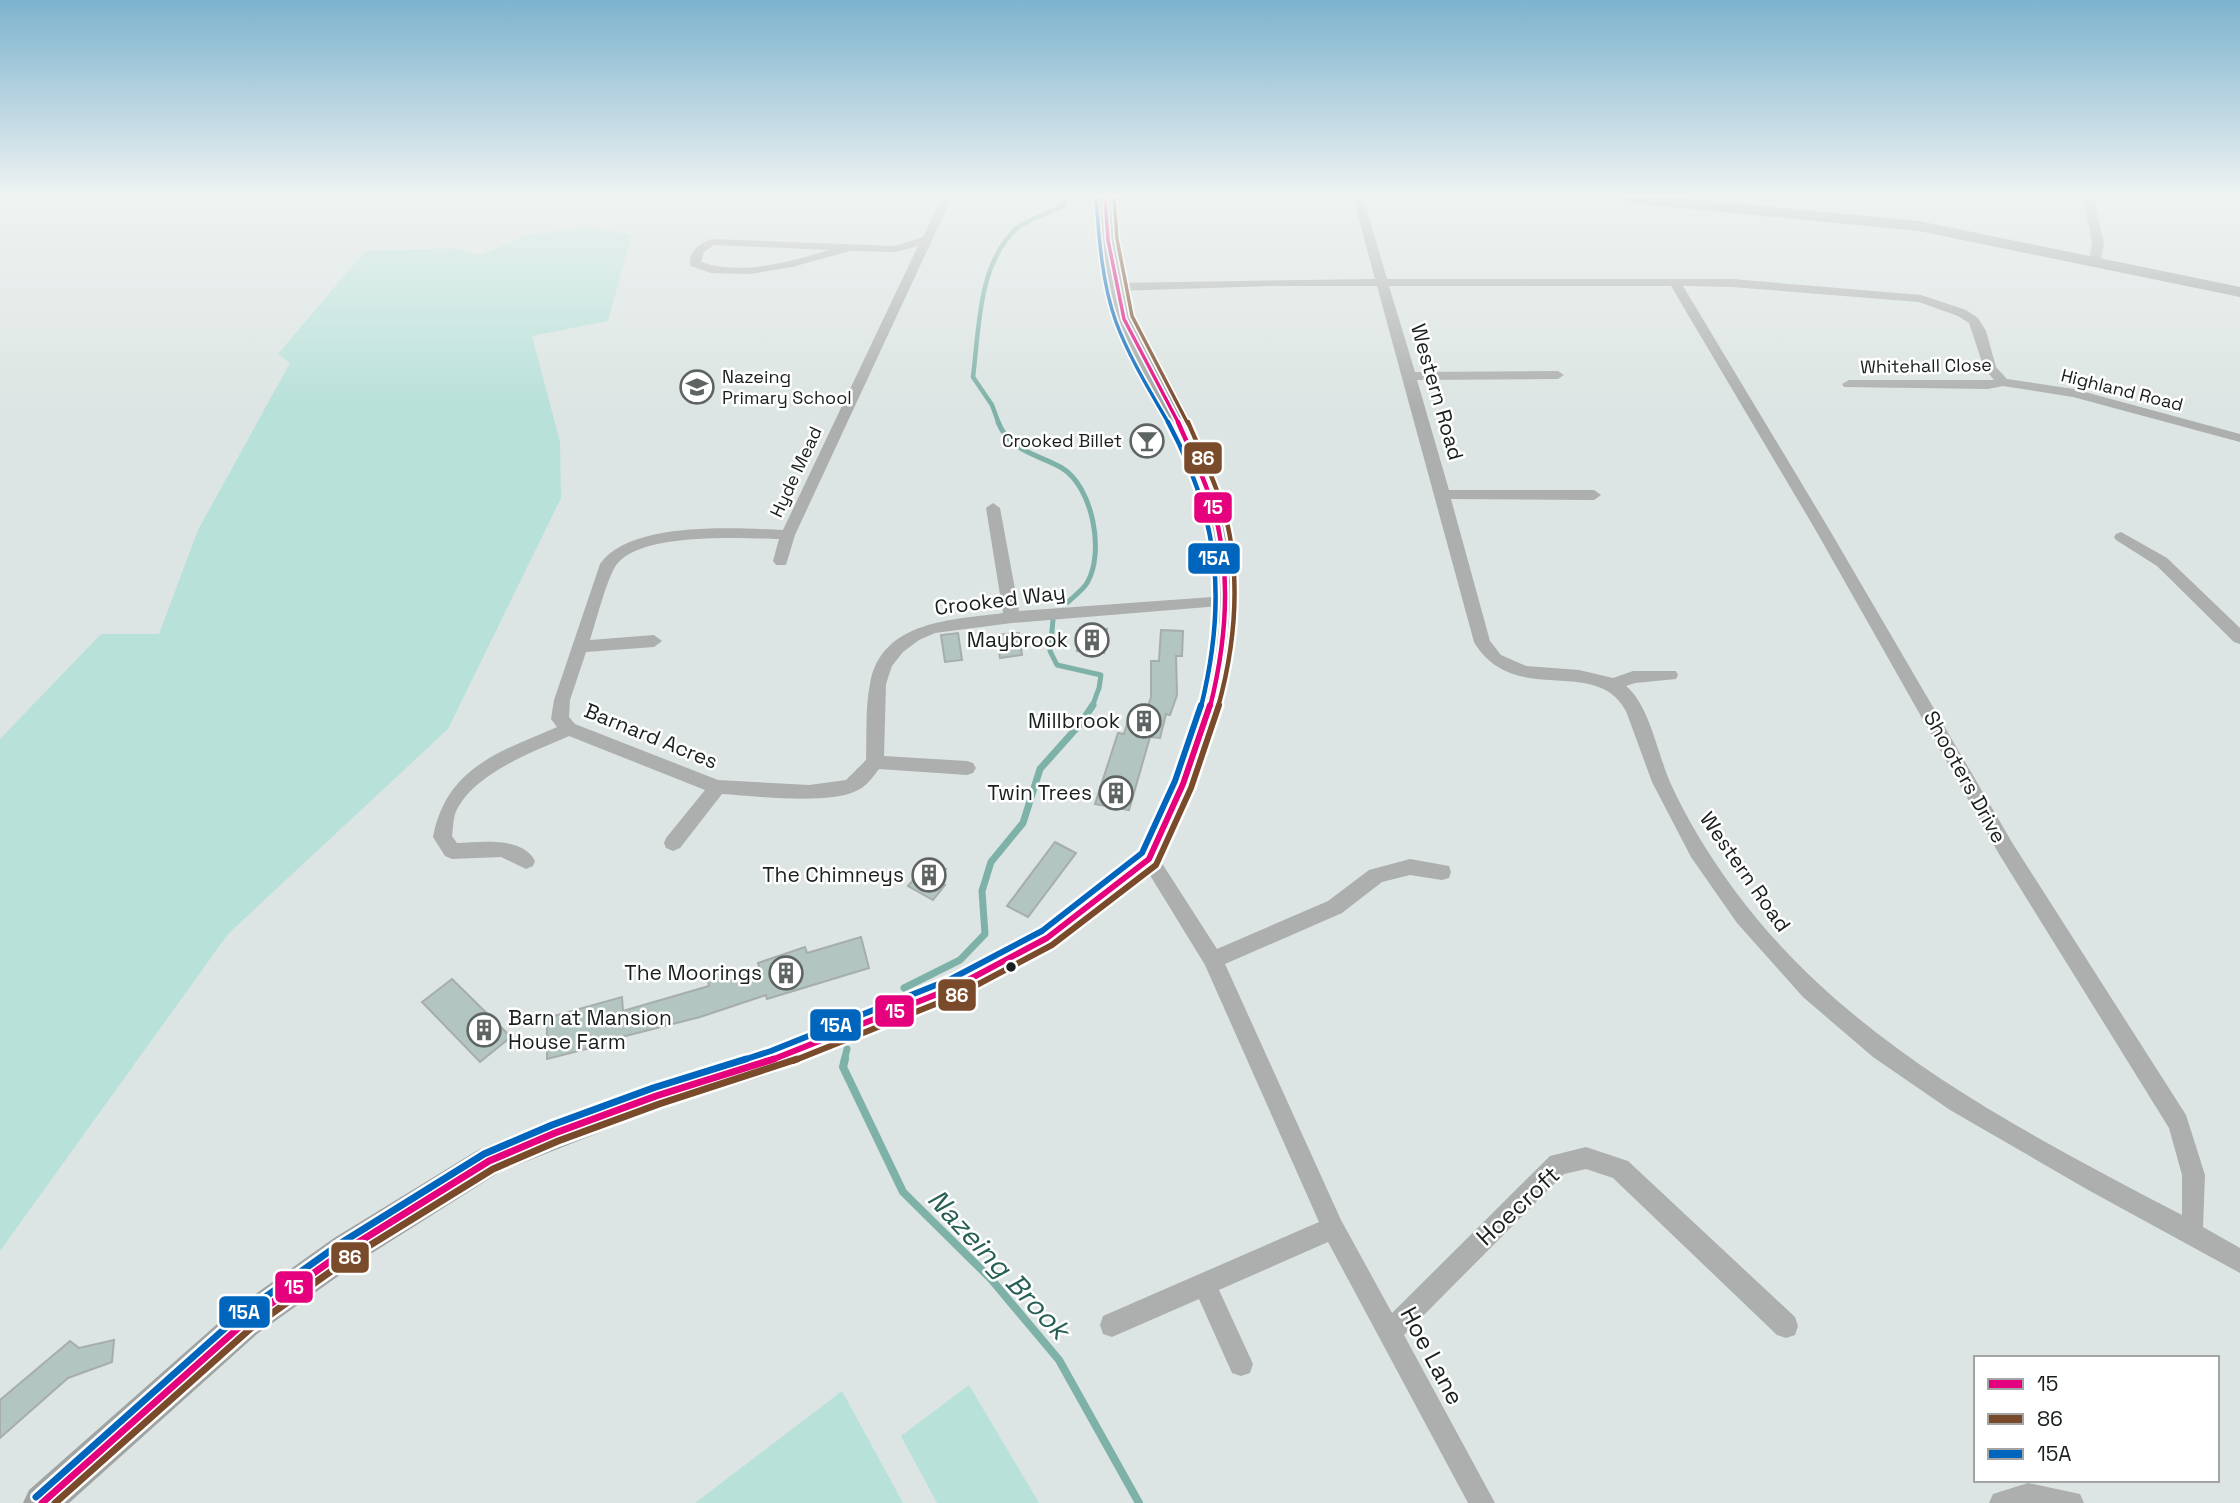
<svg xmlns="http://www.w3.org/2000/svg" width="2240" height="1503" font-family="'Space Grotesk',sans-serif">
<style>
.green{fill:#b8e1d9}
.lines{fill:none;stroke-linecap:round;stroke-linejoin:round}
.stream-far3{stroke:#7eb1a8;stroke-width:4.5}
.stream-far2{stroke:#7eb1a8;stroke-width:5}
.stream-far1{stroke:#7eb1a8;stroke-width:7}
.stream{stroke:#7eb1a8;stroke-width:8}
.building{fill:#b3c5c1;stroke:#a6adab;stroke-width:2}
.street{fill:#acafae;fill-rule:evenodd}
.secondary{fill:#a0a4a3;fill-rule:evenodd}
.bus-1-far3-casing{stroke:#fff;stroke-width:7}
.bus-1-far2-casing{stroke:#fff;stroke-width:9}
.bus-1-far1-casing{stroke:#fff;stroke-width:11}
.bus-1-casing{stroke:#fff;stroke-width:12}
.bus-2-far3-casing{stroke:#fff;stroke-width:7}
.bus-2-far2-casing{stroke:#fff;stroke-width:9}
.bus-2-far1-casing{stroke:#fff;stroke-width:11}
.bus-2-casing{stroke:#fff;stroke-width:12}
.bus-3-far3-casing{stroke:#fff;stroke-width:7}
.bus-3-far2-casing{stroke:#fff;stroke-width:9}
.bus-3-far1-casing{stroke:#fff;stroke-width:11}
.bus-3-casing{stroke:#fff;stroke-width:12}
.bus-1-far3{stroke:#e5007d;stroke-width:3.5}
.bus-1-far2{stroke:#e5007d;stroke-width:4.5}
.bus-1-far1{stroke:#e5007d;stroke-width:6}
.bus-1{stroke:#e5007d;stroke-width:7}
.bus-2-far3{stroke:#7a4b2a;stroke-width:3.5}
.bus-2-far2{stroke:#7a4b2a;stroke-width:4.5}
.bus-2-far1{stroke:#7a4b2a;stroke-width:6}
.bus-2{stroke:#7a4b2a;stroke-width:7}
.bus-3-far3{stroke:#0065bd;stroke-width:3.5}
.bus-3-far2{stroke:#0065bd;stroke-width:4.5}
.bus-3-far1{stroke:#0065bd;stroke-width:6}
.bus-3{stroke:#0065bd;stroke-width:7}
.bus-dot{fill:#191f1e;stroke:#fff;stroke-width:2.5}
.labels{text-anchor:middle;stroke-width:5;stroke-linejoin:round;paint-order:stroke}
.far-street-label{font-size:18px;fill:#191f1e;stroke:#fff}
.far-poi-label{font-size:18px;fill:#191f1e;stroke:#fff;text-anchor:start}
.street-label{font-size:21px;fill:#191f1e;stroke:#fff}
.poi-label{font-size:21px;fill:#191f1e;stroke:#fff;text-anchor:end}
.near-street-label{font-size:24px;fill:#191f1e;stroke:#fff}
.near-water-label{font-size:28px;font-style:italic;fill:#265f56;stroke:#fff}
.line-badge{stroke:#fff;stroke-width:2.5}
.badge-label{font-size:19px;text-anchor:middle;font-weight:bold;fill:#fff}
</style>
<rect width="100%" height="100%" fill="#dce5e3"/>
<g class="green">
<polygon points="590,228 632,234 608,321 532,336 560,442 561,498 448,729 228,934 0,1251 0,739 101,634 159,634 198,530 290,363 278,354 365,251 454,248 480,255 530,234"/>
<polygon points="969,1385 1039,1503 937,1503 901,1436"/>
<polygon points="842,1391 903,1503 695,1503"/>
</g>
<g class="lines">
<path class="stream-far3" d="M999,424L992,405L973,377C979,330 978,264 1016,229C1029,218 1049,214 1064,205V197"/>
<g class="stream-far2">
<path d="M998,422C1010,452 1038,454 1062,468C1093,487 1105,553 1087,583C1083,590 1074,596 1068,602"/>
<polyline points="1053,620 1050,651 1057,665 1101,675 1099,688 1092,707"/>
</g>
<g class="stream-far1">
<polyline points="904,988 960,960 985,934 982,891 991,862 1023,823 1040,769 1081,723 1093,705"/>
<polyline points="844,1061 847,1049"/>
</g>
<polyline class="stream" points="845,1059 843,1067 903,1192 991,1279 1059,1360 1139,1503"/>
</g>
<g class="building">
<polygon points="1080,628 1107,629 1104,653 1077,651"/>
<polygon points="1161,630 1183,631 1182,656 1176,656 1177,695 1170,715 1166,714 1160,738 1150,737 1129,810 1095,804 1118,733 1124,734 1131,711 1146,713 1151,697 1151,661 1159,661"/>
<polygon points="958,633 962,660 945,662 941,635"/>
<polygon points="1019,633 1022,655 1000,658 997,635"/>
<polygon points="1055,842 1076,853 1028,917 1007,906"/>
<polygon points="930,860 946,869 936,881 945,885 933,900 908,886"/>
<polygon points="861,937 869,968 767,999 766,995 700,1017 598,1043 598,1046 547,1059 547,1018 622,997 623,1011 709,986 707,975 725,970 727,981 760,971 758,963 805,947 807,953"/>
<polygon points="452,979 511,1037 480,1062 422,1002"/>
<polygon points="114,1340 112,1362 68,1378 0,1438 0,1400 70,1341 79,1348"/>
</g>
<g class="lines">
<g class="street">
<path d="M942,197H952L795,535L786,565H776L773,561L779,539C741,538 642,532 617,564C607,577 596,622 590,640L654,635L662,641L654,647L586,652L570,700L569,717L575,724L718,780L809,785L846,780L866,760C867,736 865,708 870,684C881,620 953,620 1003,613L986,508L993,503L1000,508L1019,611L1226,596L1234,601L1232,605L1012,623L935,633L919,640L903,652L892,666L886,684L884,756L967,761L973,763L976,768L973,773L967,775L879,769C873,777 866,787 856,791C828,805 754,796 722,794L680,848L673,851L666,848L664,843L666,838L705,790L569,736C533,752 471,774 455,814C453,821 453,829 452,836L457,843C480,842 523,836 535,861L533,866L526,869L501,857L452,859L445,856L433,837C446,768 499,752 557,727L551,719L554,700L600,564C630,521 735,528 783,530L918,246L896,252L850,251L792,267L750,274L711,273L691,266C687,252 699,243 712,239L895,246L923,237ZM714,245L829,250C789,262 742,276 701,262L704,252Z"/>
<path d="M1353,197H1363L1387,279H1732L1921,295L1966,310L1978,318L1986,331L1996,367L2007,379L2074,389L2240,434V442L2073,397L2003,386L1988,389L1844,387L1842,384L1849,380H1994L1984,368L1969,323L1958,316L1919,302L1732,287L1683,286L1829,529L2013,844L2186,1115L2205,1175L2203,1227L2240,1248V1273L2090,1191L1950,1110L1873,1057L1803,997L1737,923L1691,857L1652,782L1626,711C1596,654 1514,709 1474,642L1377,286H1274L1116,291L1110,287L1116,283L1375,279ZM1389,286H1671L1815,529L1999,854L2169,1128L2182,1175V1215C2018,1129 1848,1043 1735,891C1710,857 1687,820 1670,782C1658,755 1649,704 1626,686L1635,683L1676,679L1678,675L1676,671H1633L1613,678L1579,670L1526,666L1501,655L1490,641L1451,499L1594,500L1601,495L1594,490H1449L1417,380L1558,379L1564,375L1558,371L1415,372Z"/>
<polygon points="2083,197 2093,197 2104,243 2101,261 2095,264 2089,261 2092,243"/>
<polygon points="2121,532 2167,558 2240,628 2240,644 2234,642 2157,566 2116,540 2114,537 2116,534"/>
<polygon points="1149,851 1156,854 1217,949 1328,901 1369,870 1410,859 1449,866 1451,872 1449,878 1442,880 1410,875 1382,882 1342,913 1225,964 1341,1220 1392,1313 1550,1156 1586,1147 1628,1161 1795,1317 1798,1326 1795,1335 1786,1338 1777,1335 1613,1178 1586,1169 1564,1174 1404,1335 1495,1503 1468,1503 1328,1242 1219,1290 1253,1364 1250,1373 1241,1376 1232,1373 1199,1299 1112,1337 1103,1334 1100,1325 1103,1316 1319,1222 1205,965 1140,859 1142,854"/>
<polygon points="2028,1483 2080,1494 2084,1503 1989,1503 1993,1494"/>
</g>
<g class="secondary">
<polygon points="1097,197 1113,197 1116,240 1133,319 1165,384 1187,421 1221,500 1232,542 1237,601 1232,662 1220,713 1196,784 1158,867 1057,946 965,996 774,1073 656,1110 500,1172 358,1262 257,1334 69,1503 23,1503 29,1490 233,1310 334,1238 478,1150 555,1118 656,1082 773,1046 945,978 1037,930 1139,852 1170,784 1196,713 1210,662 1215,601 1212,542 1201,500 1169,421 1147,384 1115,319 1100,240"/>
<polygon points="1615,197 1668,197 1919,221 2240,287 2240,297 1919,231 1622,202"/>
</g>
<defs>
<polyline id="bus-1-far3" points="1105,197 1108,240 1124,319 1179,424"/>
<path id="bus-1-far2" d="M1178,422C1189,448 1203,474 1211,501C1233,568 1227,639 1210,707"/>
<polyline id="bus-1-far1" points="769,1061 955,987 1047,938 1149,859 1183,784 1210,705"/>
<polyline id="bus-1" points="42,1503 245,1322 346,1250 489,1161 555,1133 656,1096 774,1059"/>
<polyline id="bus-2-far3" points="1114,197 1117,239 1132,316 1188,424"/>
<path id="bus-2-far2" d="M1188,422C1204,460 1225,501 1231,543C1239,598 1233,653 1218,707"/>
<polyline id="bus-2-far1" points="793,1061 958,995 1052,945 1156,865 1191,788 1219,705"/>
<polyline id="bus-2" points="55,1503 250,1329 351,1257 493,1169 558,1141 659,1104 797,1059"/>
<path id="bus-3-far3" d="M1096,198C1099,238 1102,283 1116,322C1129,357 1150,391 1169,424"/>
<path id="bus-3-far2" d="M1168,422C1220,519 1227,601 1201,707"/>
<polyline id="bus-3-far1" points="740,1061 771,1051 951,979 1042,931 1142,853 1175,781 1201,705"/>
<polyline id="bus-3" points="36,1497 240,1315 341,1243 484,1154 552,1125 653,1088 746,1059"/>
</defs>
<use href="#bus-1-far3" class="bus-1-far3-casing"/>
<use href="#bus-1-far2" class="bus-1-far2-casing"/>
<use href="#bus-1-far1" class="bus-1-far1-casing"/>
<use href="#bus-1" class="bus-1-casing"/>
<use href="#bus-2-far3" class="bus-2-far3-casing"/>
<use href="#bus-2-far2" class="bus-2-far2-casing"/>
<use href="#bus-2-far1" class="bus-2-far1-casing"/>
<use href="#bus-2" class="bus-2-casing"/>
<use href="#bus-3-far3" class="bus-3-far3-casing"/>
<use href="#bus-3-far2" class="bus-3-far2-casing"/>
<use href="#bus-3-far1" class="bus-3-far1-casing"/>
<use href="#bus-3" class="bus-3-casing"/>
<use href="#bus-1-far3" class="bus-1-far3"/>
<use href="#bus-1-far2" class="bus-1-far2"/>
<use href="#bus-1-far1" class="bus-1-far1"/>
<use href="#bus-1" class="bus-1"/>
<use href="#bus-2-far3" class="bus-2-far3"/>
<use href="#bus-2-far2" class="bus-2-far2"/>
<use href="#bus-2-far1" class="bus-2-far1"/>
<use href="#bus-2" class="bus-2"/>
<use href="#bus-3-far3" class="bus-3-far3"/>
<use href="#bus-3-far2" class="bus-3-far2"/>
<use href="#bus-3-far1" class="bus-3-far1"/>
<use href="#bus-3" class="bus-3"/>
</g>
<linearGradient id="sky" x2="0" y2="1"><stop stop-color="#7db3ce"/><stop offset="0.48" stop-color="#eff3f2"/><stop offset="1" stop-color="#eff3f2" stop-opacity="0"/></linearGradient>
<rect width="2240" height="407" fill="url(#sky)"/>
<defs>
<symbol id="school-ring" viewBox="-11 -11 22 22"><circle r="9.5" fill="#fff" stroke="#5d6463" stroke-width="1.5"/><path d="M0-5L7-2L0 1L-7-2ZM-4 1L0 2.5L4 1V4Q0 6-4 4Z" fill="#5d6463"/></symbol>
<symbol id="bar-ring" viewBox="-11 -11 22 22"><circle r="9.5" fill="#fff" stroke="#5d6463" stroke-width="1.5"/><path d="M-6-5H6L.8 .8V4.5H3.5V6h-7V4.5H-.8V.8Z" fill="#5d6463"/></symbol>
<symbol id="building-ring" viewBox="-11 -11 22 22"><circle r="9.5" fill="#fff" stroke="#5d6463" stroke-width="1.5"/><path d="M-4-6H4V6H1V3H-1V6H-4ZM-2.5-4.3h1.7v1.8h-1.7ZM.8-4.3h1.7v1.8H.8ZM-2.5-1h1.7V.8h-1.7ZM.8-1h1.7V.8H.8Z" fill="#5d6463"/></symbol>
</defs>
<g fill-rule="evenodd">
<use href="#school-ring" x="678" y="368" width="38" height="38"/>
<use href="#bar-ring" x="1128" y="422" width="38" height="38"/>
<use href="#building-ring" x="1073" y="621" width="38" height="38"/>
<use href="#building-ring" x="1125" y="702" width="38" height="38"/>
<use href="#building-ring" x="1097" y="774" width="38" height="38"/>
<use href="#building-ring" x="910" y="856" width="38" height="38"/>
<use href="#building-ring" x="767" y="954" width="38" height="38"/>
<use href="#building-ring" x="465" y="1011" width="38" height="38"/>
</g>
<circle class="bus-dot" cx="1011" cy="967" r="6"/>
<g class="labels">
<g class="far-street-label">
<text transform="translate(1926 366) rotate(-1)" y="6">Whitehall Close</text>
<text transform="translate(2122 390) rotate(14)" y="6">Highland Road</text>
<text transform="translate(796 472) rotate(-65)" y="6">Hyde Mead</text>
</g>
<g class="far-poi-label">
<text x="722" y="383">Nazeing<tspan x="722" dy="21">Primary School</tspan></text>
<text x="1122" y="447" text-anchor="end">Crooked Billet</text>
</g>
<g class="street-label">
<text transform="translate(1437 392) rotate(74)" y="7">Western Road</text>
<text transform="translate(1000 600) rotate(-7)" y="7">Crooked Way</text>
<text transform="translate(651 736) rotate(22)" y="7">Barnard Acres</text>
<text transform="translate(1965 777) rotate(61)" y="7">Shooters Drive</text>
<text transform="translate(1745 872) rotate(55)" y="7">Western Road</text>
</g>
<g class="poi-label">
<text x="1068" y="647">Maybrook</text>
<text x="1120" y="728">Millbrook</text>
<text x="1092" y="800">Twin Trees</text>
<text x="904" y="882">The Chimneys</text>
<text x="762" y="980">The Moorings</text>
<text x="508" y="1025" text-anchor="start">Barn at Mansion<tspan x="508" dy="24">House Farm</tspan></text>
</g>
<g class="near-street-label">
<text transform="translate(1518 1206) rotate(-43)" y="8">Hoecroft</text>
<text transform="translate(1432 1356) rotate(62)" y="8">Hoe Lane</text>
</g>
<g class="near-water-label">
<text transform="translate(999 1264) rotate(47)" y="10">Nazeing Brook</text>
</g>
</g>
<g class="line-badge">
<rect x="1183" y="441" width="40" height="34" rx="7" fill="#7a4b2a"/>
<rect x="1193" y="491" width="40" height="33" rx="7" fill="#e5007d"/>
<rect x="1187" y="542" width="54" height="33" rx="7" fill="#0065bd"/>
<rect x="937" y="978" width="40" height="34" rx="7" fill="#7a4b2a"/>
<rect x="874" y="994" width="41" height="34" rx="7" fill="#e5007d"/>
<rect x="809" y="1008" width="53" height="34" rx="7" fill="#0065bd"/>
<rect x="330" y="1241" width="40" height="33" rx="7" fill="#7a4b2a"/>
<rect x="274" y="1270" width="40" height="34" rx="7" fill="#e5007d"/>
<rect x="218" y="1295" width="53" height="34" rx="7" fill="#0065bd"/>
</g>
<g class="badge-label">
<text x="1203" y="465">86</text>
<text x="1213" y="514">15</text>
<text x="1214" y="565">15A</text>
<text x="957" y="1002">86</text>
<text x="895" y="1018">15</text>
<text x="836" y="1032">15A</text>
<text x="350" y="1264">86</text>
<text x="294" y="1294">15</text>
<text x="244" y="1319">15A</text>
</g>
<rect x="1974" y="1356" width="245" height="126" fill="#ffffff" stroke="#a3a5a5" stroke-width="2"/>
<rect x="1988" y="1379" width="35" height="10" fill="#e5007d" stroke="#a3a5a5" stroke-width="2"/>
<text x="2037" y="1391" font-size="21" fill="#191f1e">15</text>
<rect x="1988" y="1414" width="35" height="10" fill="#7a4b2a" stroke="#a3a5a5" stroke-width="2"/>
<text x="2037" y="1426" font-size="21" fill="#191f1e">86</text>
<rect x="1988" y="1449" width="35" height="10" fill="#0065bd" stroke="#a3a5a5" stroke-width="2"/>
<text x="2037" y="1461" font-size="21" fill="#191f1e">15A</text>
</svg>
